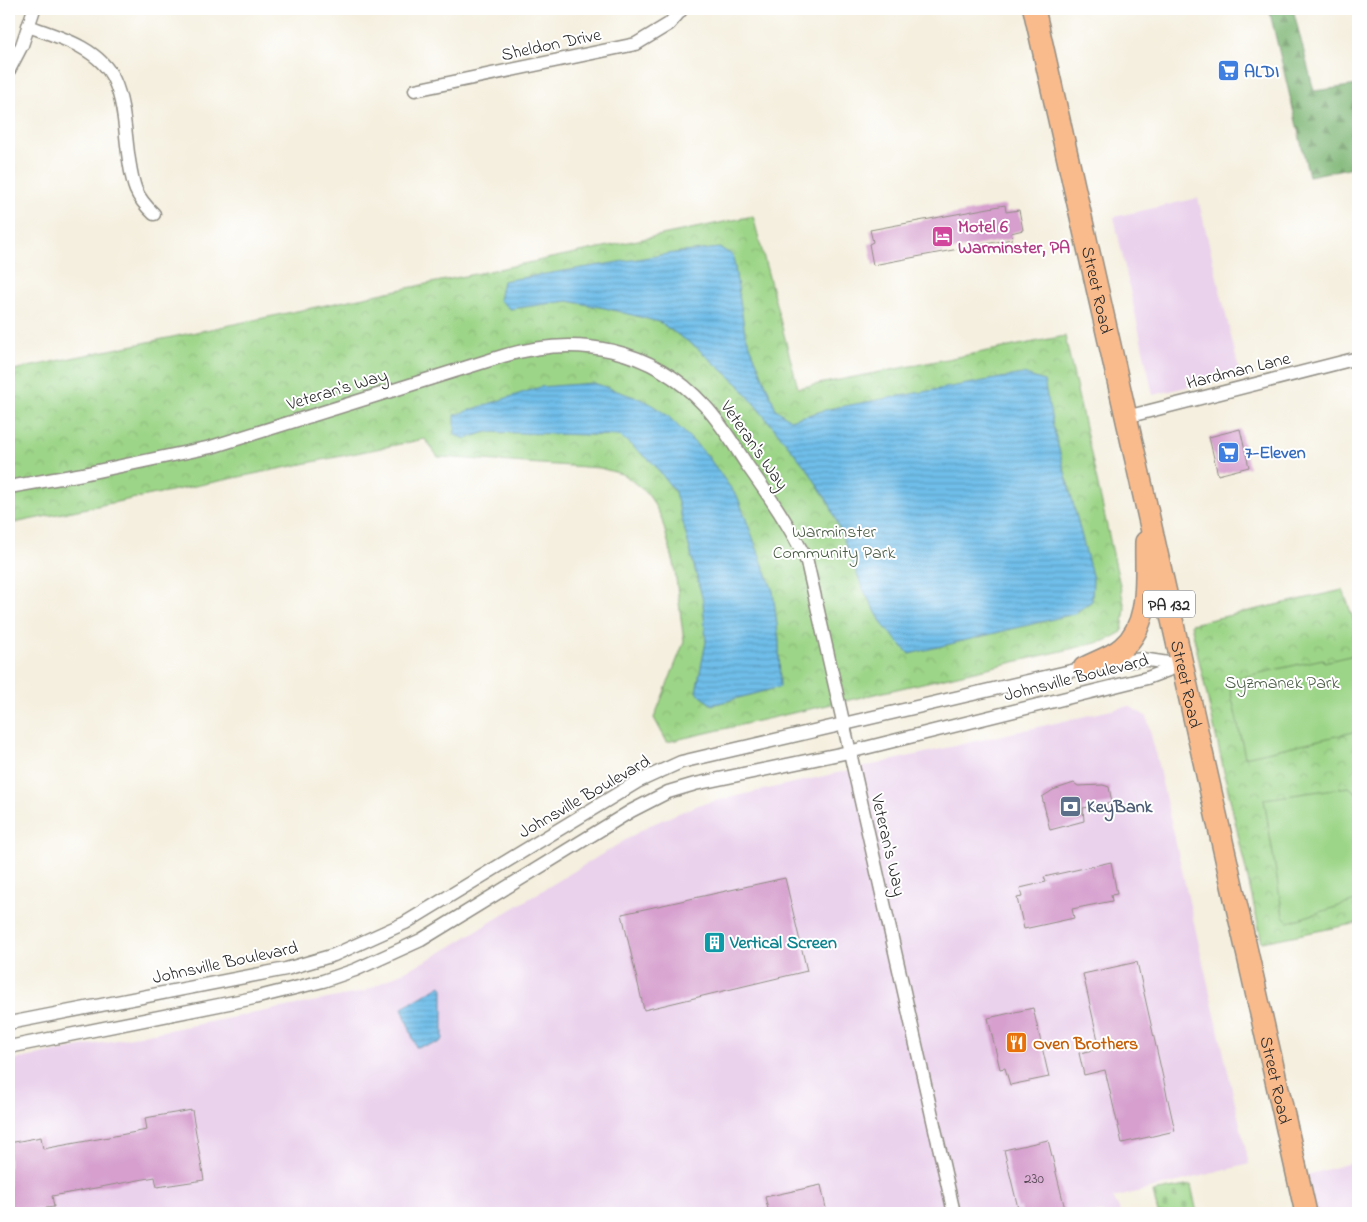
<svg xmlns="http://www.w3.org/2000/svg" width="1367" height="1222" font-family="'Indie Flower',sans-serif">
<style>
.built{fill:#ead1ec}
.forest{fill:url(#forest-firs);stroke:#547050}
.cemetery{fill:url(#cemetery-stones);stroke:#64805a}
.park{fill:url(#park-crowns);stroke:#64805a}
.pitch{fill:#9dd588;stroke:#64805a}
.water{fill:url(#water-rules);stroke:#4d748a}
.building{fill:#d69fce}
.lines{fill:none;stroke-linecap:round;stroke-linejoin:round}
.street-casing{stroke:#908d84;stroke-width:15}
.primary-casing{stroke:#908d84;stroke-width:24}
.street{stroke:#fff;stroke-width:12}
.primary{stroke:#fabb8c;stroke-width:21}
.labels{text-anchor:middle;stroke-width:4;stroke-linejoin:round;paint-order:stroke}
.number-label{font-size:15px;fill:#564854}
.shield{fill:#fff;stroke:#6b6b6b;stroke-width:1}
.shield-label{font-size:16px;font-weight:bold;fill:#2b2b2b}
.street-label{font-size:18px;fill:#2b2b2b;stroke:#fff}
.shop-label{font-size:18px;font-weight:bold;fill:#366cbe;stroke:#fff;text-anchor:start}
.hotel-label{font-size:18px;font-weight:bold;fill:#b23c85;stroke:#fff;text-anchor:start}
.park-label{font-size:18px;fill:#4d5e47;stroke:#fff}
.service-label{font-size:18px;font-weight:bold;fill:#4e5e75;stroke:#fff;text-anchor:start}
.culture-label{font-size:18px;font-weight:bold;fill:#0d838f;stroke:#fff;text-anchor:start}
.food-label{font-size:18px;font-weight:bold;fill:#c56008;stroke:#fff;text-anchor:start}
</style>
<defs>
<pattern id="forest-firs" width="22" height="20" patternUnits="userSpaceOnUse" patternTransform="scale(1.25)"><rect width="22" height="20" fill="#7eb674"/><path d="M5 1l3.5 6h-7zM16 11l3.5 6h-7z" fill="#67945f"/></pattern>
<pattern id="cemetery-stones" width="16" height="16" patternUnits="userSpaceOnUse" patternTransform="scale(1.25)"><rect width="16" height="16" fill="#9dd588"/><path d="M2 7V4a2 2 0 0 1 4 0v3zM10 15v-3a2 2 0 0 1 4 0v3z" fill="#87b776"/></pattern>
<pattern id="park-crowns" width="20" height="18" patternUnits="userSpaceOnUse" patternTransform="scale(1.25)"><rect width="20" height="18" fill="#9dd588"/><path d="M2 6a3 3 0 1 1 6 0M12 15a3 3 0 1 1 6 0" fill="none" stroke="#87b776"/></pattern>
<pattern id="water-rules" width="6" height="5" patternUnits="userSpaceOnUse" patternTransform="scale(1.25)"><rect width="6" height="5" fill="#6fbeea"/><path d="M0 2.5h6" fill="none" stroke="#5b9bbe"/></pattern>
</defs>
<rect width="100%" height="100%" fill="#fff"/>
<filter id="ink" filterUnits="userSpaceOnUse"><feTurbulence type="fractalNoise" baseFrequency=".02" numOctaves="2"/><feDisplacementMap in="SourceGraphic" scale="10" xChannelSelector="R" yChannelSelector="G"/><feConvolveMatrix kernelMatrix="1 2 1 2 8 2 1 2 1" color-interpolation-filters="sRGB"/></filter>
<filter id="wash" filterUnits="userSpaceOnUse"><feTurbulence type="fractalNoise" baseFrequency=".0096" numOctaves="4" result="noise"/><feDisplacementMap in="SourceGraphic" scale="20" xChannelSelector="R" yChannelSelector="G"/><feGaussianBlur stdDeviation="1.12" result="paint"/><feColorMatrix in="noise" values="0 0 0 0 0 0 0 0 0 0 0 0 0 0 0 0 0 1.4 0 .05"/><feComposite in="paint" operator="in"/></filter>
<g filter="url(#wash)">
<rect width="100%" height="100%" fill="#f4efde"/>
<g class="built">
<polygon points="1198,198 1240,374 1153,395 1114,217"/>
<polygon points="1129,706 1147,717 1249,1164 1113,1198 1121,1213 9,1213 9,1061 363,992 435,956 650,825 698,805"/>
<polygon points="1358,1161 1358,1213 1316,1213 1307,1175"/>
</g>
<polygon class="forest" points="1269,9 1293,9 1314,91 1358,85 1358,166 1309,176"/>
<polygon class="cemetery" points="1191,1185 1197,1213 1158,1213 1153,1192"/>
<g class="park">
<polygon points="753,216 798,388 1065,336 1125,608 1122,632 1105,641 667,742 654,718 684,642 674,563 661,517 649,495 625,475 600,468 438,457 425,439 9,524 9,371"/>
<polygon points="1343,590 1358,632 1358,923 1262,942 1191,624"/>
</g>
<g class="pitch">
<polygon points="1354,655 1358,673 1358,731 1245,757 1228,680 1323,659 1324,662"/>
<polygon points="1349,787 1358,794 1358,900 1289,922 1283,916 1264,799"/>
</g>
<g class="water">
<polygon points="720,248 733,255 745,333 776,409 790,420 833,408 1023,374 1044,381 1054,430 1093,579 1092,601 1074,614 909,654 883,625 863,589 830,505 808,470 738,384 696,347 659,322 605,308 568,301 510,309 499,300 503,281 674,253"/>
<polygon points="594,383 646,401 667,415 706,454 738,498 773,591 779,641 780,687 712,705 696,692 706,642 703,601 675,492 653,463 620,436 486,432 466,439 455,435 455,415 540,387"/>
<polygon points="441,985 443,989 443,1039 439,1043 416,1047 402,1008"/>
</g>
<g id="blocks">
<g class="building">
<polygon points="1005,205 1006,212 1019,210 1023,230 1011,233 1012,239 873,265 869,244 873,242 870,230"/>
<polygon points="1240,429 1249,467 1218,475 1209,437"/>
<polygon points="1074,783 1078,786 1103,785 1109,787 1112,803 1083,808 1084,821 1050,830 1042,797 1053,790"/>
<polygon points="1111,862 1117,894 1111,895 1112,901 1072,909 1074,918 1024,929 1017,898 1022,897 1020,888 1046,882 1044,877"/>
<polygon points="785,878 807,971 644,1010 622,914"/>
<polygon points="1137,962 1175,1131 1122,1143 1105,1070 1084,1075 1079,1053 1100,1049 1083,974"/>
<polygon points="1033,1008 1049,1077 1010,1085 1005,1068 1000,1069 988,1018"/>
<polygon points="192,1110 204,1180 157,1187 155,1177 52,1196 54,1207 9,1213 9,1143 41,1137 43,1149 147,1130 145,1118"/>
<polygon points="1048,1140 1066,1213 1022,1213 1021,1207 1018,1208 1004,1150"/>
<polygon points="821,1185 827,1213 769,1213 765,1197"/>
</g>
</g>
</g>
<g filter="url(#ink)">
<use href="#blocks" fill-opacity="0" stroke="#908d84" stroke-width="1"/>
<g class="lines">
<defs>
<g id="street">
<path d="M28,26C59,37 100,48 114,80C125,104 125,135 129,160C133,186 135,196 154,214"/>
<polyline points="9,70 22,45 34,9"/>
<polyline points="415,90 636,44 669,24 682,9"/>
<polyline points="1126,417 1358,358"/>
<path d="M9,487L83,474L211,447L503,356C577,334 651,347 705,406C721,423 734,445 747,465C769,496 791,527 807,562L954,1213"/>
<polyline points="9,1023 286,969 334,955 405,923 637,782 681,762 1084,668 1142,659 1181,665"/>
<polyline points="9,1047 254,998 323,981 355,970 421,940 631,811 668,792 695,784 849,752 1147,678 1182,665"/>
</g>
<g id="primary">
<path id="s1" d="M1034,9L1306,1213"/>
<path d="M1084,668C1095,662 1112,657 1122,648C1152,623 1145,577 1146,542"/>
</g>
</defs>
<use href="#street" class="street-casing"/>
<use href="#primary" class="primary-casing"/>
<use href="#street" class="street"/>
<use href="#primary" class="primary"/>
</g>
</g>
<defs>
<symbol id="supermarket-square" viewBox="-11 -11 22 22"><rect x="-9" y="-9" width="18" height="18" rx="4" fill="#3f7fe0" stroke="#fff"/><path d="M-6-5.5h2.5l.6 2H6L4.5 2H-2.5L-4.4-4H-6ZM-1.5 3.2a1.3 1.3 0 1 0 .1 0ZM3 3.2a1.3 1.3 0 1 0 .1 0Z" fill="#fff"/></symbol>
<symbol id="hotel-square" viewBox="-11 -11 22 22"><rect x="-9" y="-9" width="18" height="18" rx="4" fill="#d1479c" stroke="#fff"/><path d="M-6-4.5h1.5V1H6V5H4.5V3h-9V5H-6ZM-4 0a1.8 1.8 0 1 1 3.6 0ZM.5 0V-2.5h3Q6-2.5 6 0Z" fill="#fff"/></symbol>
<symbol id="bank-square" viewBox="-11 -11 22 22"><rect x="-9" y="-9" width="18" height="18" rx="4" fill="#5c6f8a" stroke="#fff"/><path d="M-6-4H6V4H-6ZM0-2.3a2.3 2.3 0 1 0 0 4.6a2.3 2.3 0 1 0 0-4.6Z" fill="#fff"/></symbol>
<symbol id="building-square" viewBox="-11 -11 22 22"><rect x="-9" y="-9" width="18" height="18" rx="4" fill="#0f9aa8" stroke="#fff"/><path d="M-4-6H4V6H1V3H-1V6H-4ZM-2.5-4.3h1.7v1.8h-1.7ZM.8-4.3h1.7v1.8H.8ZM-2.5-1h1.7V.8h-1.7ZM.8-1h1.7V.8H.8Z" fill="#fff"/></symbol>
<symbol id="restaurant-square" viewBox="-11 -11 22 22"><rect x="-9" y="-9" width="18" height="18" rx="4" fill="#e8710a" stroke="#fff"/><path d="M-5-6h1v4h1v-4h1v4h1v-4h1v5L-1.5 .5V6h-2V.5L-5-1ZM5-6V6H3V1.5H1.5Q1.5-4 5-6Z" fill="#fff"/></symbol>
</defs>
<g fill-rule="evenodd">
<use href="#supermarket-square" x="1216" y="58" width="25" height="25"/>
<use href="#hotel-square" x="930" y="224" width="25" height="25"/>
<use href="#supermarket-square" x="1216" y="440" width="25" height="25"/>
<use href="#bank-square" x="1058" y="794" width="25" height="25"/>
<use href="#building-square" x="702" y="930" width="25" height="25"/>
<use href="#restaurant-square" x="1004" y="1030" width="25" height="25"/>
</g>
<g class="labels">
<g class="number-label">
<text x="1034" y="1183">230</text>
</g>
<rect class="shield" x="1143" y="590.5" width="52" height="27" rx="4"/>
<g class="shield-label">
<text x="1169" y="610">PA 132</text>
</g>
<g class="street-label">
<text transform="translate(551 44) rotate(-12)" y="6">Sheldon Drive</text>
<text dy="6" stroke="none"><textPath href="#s1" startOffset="288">Street Road</textPath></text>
<text transform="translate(1238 370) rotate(-14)" y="6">Hardman Lane</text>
<text transform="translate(337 389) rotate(-17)" y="6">Veteran's Way</text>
<text transform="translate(755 445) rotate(55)" y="6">Veteran's Way</text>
<text transform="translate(1076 677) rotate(-14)" y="6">Johnsville Boulevard</text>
<text dy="6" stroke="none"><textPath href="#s1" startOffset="692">Street Road</textPath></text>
<text transform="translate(584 796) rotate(-30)" y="6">Johnsville Boulevard</text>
<text transform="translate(889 845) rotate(77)" y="6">Veteran's Way</text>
<text transform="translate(225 962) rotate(-12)" y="6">Johnsville Boulevard</text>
<text dy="6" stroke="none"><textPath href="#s1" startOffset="1098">Street Road</textPath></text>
</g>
<g class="shop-label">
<text x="1244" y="77">ALDI</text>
<text x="1245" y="458">7-Eleven</text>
</g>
<g class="hotel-label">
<text x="958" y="232">Motel 6<tspan x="958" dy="21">Warminster, PA</tspan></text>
</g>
<g class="park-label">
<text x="834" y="537">Warminster<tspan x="834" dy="21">Community Park</tspan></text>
<text x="1282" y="688">Syzmanek Park</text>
</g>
<g class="service-label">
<text x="1087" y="812">KeyBank</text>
</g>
<g class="culture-label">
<text x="730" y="948">Vertical Screen</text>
</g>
<g class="food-label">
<text x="1033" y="1049">Oven Brothers</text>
</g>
</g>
<rect width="1367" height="1222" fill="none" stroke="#fff" stroke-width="30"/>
</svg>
